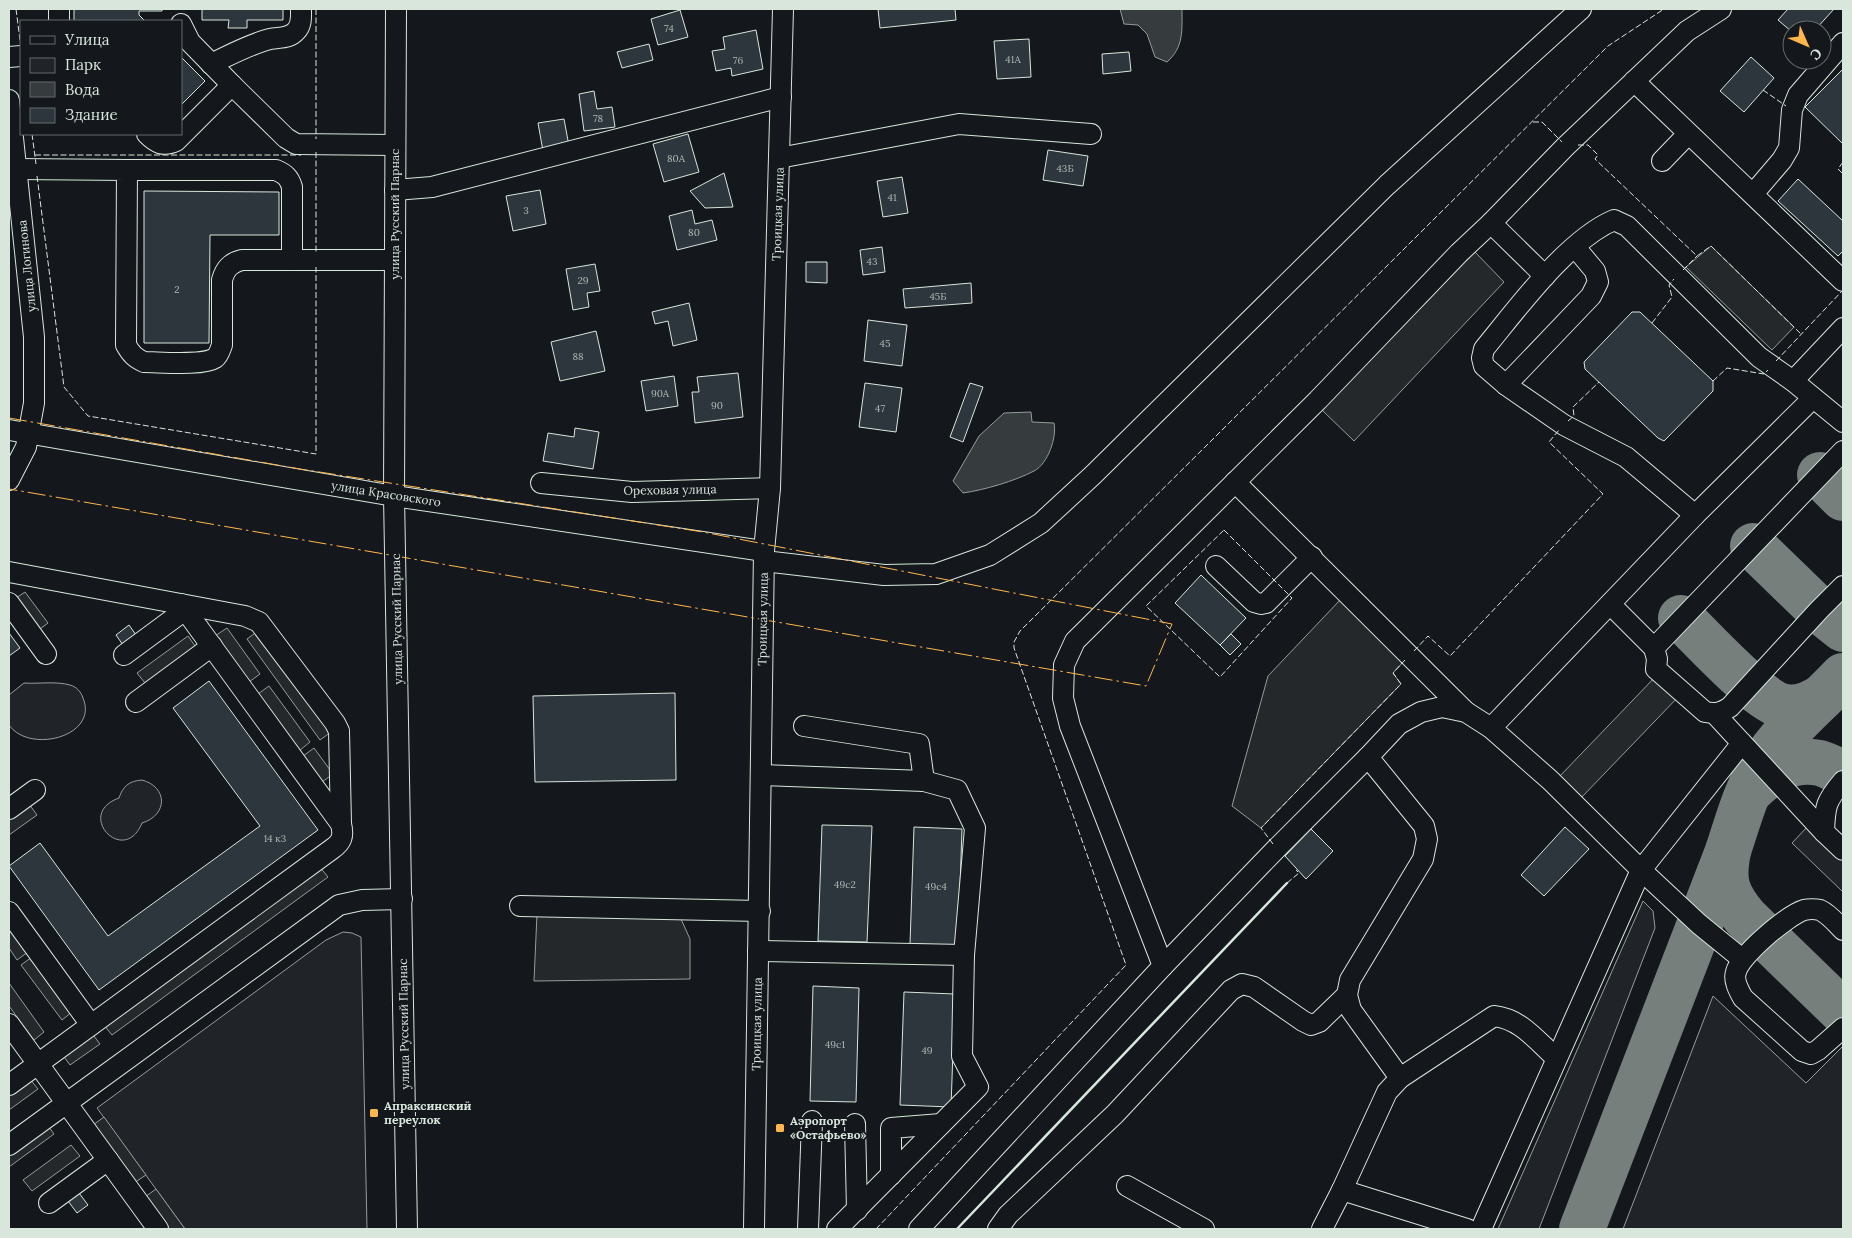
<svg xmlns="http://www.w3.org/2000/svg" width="1852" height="1238" font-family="Lora,serif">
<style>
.green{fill:#202428;stroke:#939e99}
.parking{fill:#24282b;stroke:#939e99}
.water{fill:#363b3e;stroke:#939e99}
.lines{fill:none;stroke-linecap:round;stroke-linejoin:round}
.taxiway{stroke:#767f7c;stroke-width:46}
.building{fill:#2c363c;stroke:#d8e6dc}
.minor-casing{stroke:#d8e6dc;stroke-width:22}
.minor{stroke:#14181c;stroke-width:20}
.fence{stroke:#d8e6dc;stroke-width:1;stroke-dasharray:6 2.5;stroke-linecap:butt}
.wall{stroke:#d8e6dc;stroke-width:2.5}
.power{stroke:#ffb74d;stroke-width:1;stroke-dasharray:18 4 2.5 4;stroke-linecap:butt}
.poi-dot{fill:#ffb74d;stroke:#14181c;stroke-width:2}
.labels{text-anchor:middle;stroke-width:4;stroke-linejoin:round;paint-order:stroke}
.number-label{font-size:10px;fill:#adbab4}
.street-label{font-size:12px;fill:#d8e6dc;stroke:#14181c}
.poi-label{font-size:12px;font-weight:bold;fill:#d8e6dc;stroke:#14181c;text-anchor:start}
</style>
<rect width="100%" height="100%" fill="#14181c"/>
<g class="green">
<path d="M24,683C38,684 56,681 70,685C77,687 81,692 83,698C99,737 29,754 9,725V695Z"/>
<path d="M142,780C168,787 168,815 142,823C124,867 74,814 119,798C123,786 129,781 142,780Z"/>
<polygon points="1809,825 1843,857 1843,892 1792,843"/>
<polygon points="1643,901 1653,911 1655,928 1539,1229 1498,1229"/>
<polygon points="343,932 352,933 361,937 367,1229 185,1229 97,1108 326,940"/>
<polygon points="1713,996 1806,1083 1843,1046 1843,1229 1623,1229"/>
</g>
<g class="parking">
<polygon points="1711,246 1794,327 1772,350 1686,267"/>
<polygon points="1475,252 1504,282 1354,441 1322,410"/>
<polygon points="25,592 48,623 36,632 13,600"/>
<polygon points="1341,599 1404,661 1393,673 1401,684 1261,828 1232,806 1268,676"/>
<polygon points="227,628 260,674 249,682 215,636"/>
<polygon points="258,631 331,732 320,740 247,639"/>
<polygon points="188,636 195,646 145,683 137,673"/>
<polygon points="1658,674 1680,695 1580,799 1558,778"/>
<polygon points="269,686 310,742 299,751 258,694"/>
<polygon points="314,748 333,774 322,782 303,756"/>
<polygon points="29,804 37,815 9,835 9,818"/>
<polygon points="319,866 328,877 112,1035 103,1024"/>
<polygon points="537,914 681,919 690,939 690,979 534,981"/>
<polygon points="9,925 28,952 17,960 9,948"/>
<polygon points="32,957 72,1012 62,1020 21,965"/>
<polygon points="9,983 44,1032 34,1040 9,1006"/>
<polygon points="91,1032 100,1044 70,1065 62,1054"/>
<polygon points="29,1078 38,1089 9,1110 9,1093"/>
<polygon points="104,1117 146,1175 134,1183 93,1125"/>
<polygon points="46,1123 54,1134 9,1167 9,1150"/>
<polygon points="71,1145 80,1156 32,1191 23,1180"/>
<polygon points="156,1189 185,1229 168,1229 145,1197"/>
</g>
<g class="water">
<path d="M1120,9H1182C1182,30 1184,47 1167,62L1155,57L1147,34L1138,25L1124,24Z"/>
<path d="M1031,412L1032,422L1054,423C1057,437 1048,464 1034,471C1015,481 984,490 963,493L953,481L979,436L1004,413Z"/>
</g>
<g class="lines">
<g class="taxiway">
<polyline points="1820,475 1843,498"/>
<polyline points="1753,546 1819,610 1843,629"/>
<path d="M1681,618C1702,638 1761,704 1786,707C1800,709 1810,704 1822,697"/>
<path d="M1750,791C1769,772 1791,757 1820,763C1827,765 1834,769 1841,772"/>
<path d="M1728,851C1722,881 1726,894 1745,917L1843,1012"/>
<path d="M1582,1229L1728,851C1738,821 1746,790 1763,763C1784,730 1817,704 1843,676"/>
</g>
</g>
<g class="building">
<polygon points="74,9 162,9 162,11 139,11 139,15 145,21 74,21"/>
<polygon points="202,9 283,9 283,20 247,20 247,28 228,28 229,20 202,20"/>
<polygon points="878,9 955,9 956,20 880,28"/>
<polygon points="1788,9 1834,9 1815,30 1792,30 1792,32 1778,20"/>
<polygon points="680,10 688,37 658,45 651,19"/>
<polygon points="756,30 763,69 732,76 731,68 716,71 712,51 725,49 723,37"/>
<polygon points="1029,39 1031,77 997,79 994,41"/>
<polygon points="649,44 653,60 622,68 617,52"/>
<polygon points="1129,52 1131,71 1103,74 1102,54"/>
<polygon points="181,57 205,81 181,105"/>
<polygon points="1751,57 1774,78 1744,112 1720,91"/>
<polygon points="1843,69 1843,144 1805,107"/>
<polygon points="594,91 597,109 612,107 615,127 584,131 579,94"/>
<polygon points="564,119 569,146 543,151 538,123"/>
<polygon points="688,134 699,172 664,182 653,144"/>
<polygon points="1048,150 1088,156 1083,186 1043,180"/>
<polygon points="724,173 733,207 705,208 690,191"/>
<polygon points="902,177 908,213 883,217 877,181"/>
<polygon points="1798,179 1843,221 1843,251 1838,256 1778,201"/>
<polygon points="540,190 546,224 513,231 506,196"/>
<polygon points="144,191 279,192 279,235 210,235 209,343 144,343"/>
<polygon points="692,210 695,224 712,220 717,240 677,250 669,216"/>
<polygon points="882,247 885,272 863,275 860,250"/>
<polygon points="806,262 827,262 827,283 806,282"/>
<polygon points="595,264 600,291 587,293 589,307 573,310 566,269"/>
<polygon points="971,283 972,303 905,308 903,289"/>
<polygon points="689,303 697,340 673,346 668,321 655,324 652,312"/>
<polygon points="1632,312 1640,312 1713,381 1713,391 1664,441 1658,438 1585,369 1584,362"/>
<polygon points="868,320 907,325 902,366 864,361"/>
<polygon points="596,331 605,371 560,381 551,342"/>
<polygon points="738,373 743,417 695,423 692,392 699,392 697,377"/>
<polygon points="674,376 678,406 646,411 641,381"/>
<polygon points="865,383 902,388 896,432 859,427"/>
<polygon points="970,383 983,387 963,442 950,437"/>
<polygon points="575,428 599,432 593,469 543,461 548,433 574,437"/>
<polygon points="1201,575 1246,618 1220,645 1175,603"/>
<polygon points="129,625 136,635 123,645 116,635"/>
<polygon points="9,633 20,648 9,656"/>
<polygon points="1231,634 1241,644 1230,655 1220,645"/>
<polygon points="209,681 318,830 99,990 9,866 40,843 108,936 260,826 173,708"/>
<polygon points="675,693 676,780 535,782 533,696"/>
<polygon points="822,825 872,826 867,942 818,941"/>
<polygon points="914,827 962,829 958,945 910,944"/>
<polygon points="1565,827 1589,849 1544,896 1521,875"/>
<polygon points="1311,829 1333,851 1306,879 1285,856"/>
<polygon points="813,986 859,988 856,1102 810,1101"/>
<polygon points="904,992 955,994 951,1107 900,1105"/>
<polygon points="79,1193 88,1205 77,1213 68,1201"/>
</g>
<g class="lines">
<defs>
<g id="minor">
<polyline points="396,9 394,496 407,1229"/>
<polyline points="59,21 59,9"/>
<polyline points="9,57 21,56"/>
<path d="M211,64C230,55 250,44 270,39C279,37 289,39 296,31C302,25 301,17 301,9"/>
<polyline points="1634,81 1843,281"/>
<polyline points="232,85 286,138 296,144 395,145"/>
<polyline points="9,100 34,337 34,403 26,447 9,480"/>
<path d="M147,134C156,143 163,147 176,141L232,85L190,42L181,24"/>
<polyline points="779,158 959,124 1091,134"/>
<polyline points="1662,161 1688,134"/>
<path d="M17,169L127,170L126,345C131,354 135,358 144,362C160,362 203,366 215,358C219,355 220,350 222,345V280C225,269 230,263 242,260H395"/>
<path d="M127,170H276C285,174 289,177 292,187V260"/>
<polyline points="395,190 432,187 781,97"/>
<polyline points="1753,194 1782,160 1789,148 1792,110 1798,95 1843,43"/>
<polyline points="1491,223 1545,276"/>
<polyline points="1793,381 1843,328"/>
<polyline points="1506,385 1591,296 1598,282 1595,271 1575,247"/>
<polyline points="9,430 394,496 764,551"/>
<polyline points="1235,482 1466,712"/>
<polyline points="541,483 632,492 770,488"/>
<path d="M1695,515L1626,457L1564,425L1506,385L1484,366L1482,358L1484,349C1517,309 1567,240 1614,220L1627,226L1759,357L1793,381L1843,422"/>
<polyline points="764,561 884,575 936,574 990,555 1041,523 1093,475 1387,185 1581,9"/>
<polyline points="1216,566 1254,602 1261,604 1266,603 1312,557"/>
<polyline points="9,572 245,616 259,622 335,723 339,731 341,824"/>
<polyline points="9,603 46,654"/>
<path d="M1610,604L1654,648L1657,659L1656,669L1705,712C1716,714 1721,713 1730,707L1819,610L1843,586"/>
<polyline points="1654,648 1843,451"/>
<polyline points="124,655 185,610"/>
<polyline points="136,702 212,646"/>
<polyline points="1715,714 1824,832 1843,850"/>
<polyline points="804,726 919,744 924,781"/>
<polyline points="1491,728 1695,515 1813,398"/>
<polyline points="1368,757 1424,826 1427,839 1423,859 1350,980 1347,995 1351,1010 1400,1078"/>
<polyline points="9,809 35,790"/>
<path d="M1824,832C1825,805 1826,801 1843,781"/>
<polyline points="520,906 760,911"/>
<polyline points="9,912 91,1025"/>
<path d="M1843,930C1836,923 1829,914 1820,910C1816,909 1808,909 1804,910C1788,915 1740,955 1736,972C1733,980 1739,991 1743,998L1802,1051L1811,1054L1818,1050L1843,1028"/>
<polyline points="758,951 964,955 975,828 957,790 924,781 761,775"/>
<polyline points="1163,966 1070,726 1063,698 1064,665 1075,641 1318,400 1459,253 1491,223 1566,146 1687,31 1721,9"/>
<polyline points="9,1024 158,1229"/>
<path d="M9,1085L332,849C342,842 344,836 341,824L181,604"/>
<polyline points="855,1124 857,1210"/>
<polyline points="9,1145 339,905 362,900 402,899"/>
<polyline points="891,1175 891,1128 941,1124"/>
<polyline points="1127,1186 1204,1229"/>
<polyline points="1342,1190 1467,1229"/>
<polyline points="49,1203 108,1160"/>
<polyline points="754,1229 764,551 770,488 783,9"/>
<polyline points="808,1229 812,1121"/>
<polyline points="837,1229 978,1087 962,1056 964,955"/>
<polyline points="919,1229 1163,966 1277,848 1368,757 1399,724 1421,712 1442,707 1466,712 1491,728 1550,780 1641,870 1699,924 1742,959"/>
<polyline points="998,1229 1008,1215 1115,1114 1231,990 1242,984 1254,987 1303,1021 1311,1025 1319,1022 1347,995"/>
<path d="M1322,1229L1342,1190L1387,1092L1400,1078L1494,1016C1521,1019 1536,1040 1556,1058"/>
<polyline points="1481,1229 1641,870 1742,743"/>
</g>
</defs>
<use href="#minor" class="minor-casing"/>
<use href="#minor" class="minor"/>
<g class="fence">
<polyline points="16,9 21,48"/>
<polyline points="316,9 316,139"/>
<polyline points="1763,90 1786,106"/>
<polyline points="1533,122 1542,122 1562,142"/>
<polyline points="32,134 36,164"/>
<polyline points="1578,145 1588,145 1598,155 1595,159 1697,256 1711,246 1802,335"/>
<polyline points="316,152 316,254"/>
<polyline points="35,155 301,155"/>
<polyline points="1843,162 1838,169 1843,174"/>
<polyline points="37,176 64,387 88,416 316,454 316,267"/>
<polyline points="1683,270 1697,256"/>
<polyline points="1652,323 1672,297 1669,285 1674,279"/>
<polyline points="1776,361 1843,290"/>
<polyline points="1713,381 1727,368 1764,374 1768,370"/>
<polyline points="1568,421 1574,416 1573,407 1599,382"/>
<polygon points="1224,530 1292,598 1220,677 1146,606"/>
<polyline points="1414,651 1428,636 1450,656 1603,494 1549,442 1559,430"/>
<polyline points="1273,844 1261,828 1401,684 1393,673 1405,660"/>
<polyline points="1287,883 1299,873 1296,870"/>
<polyline points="876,1229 1126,965 1014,648 1014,642 1020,631 1608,46 1664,9"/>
</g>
<polyline class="wall" points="957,1229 1287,883"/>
<polyline class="power" points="9,418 300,469 703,532 1172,624 1146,686 9,489"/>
</g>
<g class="poi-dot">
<rect x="369" y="1108" width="10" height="10" rx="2.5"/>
<rect x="775" y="1123" width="10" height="10" rx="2.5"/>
</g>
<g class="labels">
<g class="number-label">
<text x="669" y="32">74</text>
<text x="1013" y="63">41А</text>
<text x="738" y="64">76</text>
<text x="598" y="122">78</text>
<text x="676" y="162">80А</text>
<text x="1065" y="172">43Б</text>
<text x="892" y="201">41</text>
<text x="526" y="214">3</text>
<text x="694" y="236">80</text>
<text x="872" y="265">43</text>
<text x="583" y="284">29</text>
<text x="177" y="293">2</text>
<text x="938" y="300">45Б</text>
<text x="885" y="347">45</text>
<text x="578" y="360">88</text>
<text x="660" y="397">90А</text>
<text x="717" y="409">90</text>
<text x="880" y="412">47</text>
<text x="275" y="842">14 к3</text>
<text x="845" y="888">49с2</text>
<text x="936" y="890">49с4</text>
<text x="835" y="1048">49с1</text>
<text x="927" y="1054">49</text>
</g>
<g class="street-label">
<text transform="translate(395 214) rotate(-90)" y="4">улица Русский Парнас</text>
<text transform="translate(778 214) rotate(-88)" y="4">Троицкая улица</text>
<text transform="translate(27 266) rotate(-96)" y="4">улица Логинова</text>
<text transform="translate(670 490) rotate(-1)" y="4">Ореховая улица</text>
<text transform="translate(386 494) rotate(9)" y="4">улица Красовского</text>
<text transform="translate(397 619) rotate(-91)" y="4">улица Русский Парнас</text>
<text transform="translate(763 619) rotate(-89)" y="4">Троицкая улица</text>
<text transform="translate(404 1024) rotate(-91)" y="4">улица Русский Парнас</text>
<text transform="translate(757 1024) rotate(-89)" y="4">Троицкая улица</text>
</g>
<g class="poi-label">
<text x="384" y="1110">Апраксинский<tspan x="384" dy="14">переулок</tspan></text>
<text x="790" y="1125">Аэропорт<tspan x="790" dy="14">«Остафьево»</tspan></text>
</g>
</g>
<rect width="1852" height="1238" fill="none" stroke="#d8e6dc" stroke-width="20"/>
<rect x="20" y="20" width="162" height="115" fill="#14181c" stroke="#626a69"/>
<rect x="30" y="36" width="25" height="8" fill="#14181c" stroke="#626a69"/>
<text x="65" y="45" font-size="15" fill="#d8e6dc">Улица</text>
<rect x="30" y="58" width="25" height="15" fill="#202428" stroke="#626a69"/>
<text x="65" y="70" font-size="15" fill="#d8e6dc">Парк</text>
<rect x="30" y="82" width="25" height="15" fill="#363b3e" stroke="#626a69"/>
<text x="65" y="95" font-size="15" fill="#d8e6dc">Вода</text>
<rect x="30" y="108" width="25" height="15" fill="#2c363c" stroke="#626a69"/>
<text x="65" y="120" font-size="15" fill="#d8e6dc">Здание</text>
<g transform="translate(1807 45) rotate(135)"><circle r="24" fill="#14181c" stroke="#626a69"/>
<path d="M0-4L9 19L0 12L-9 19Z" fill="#ffb74d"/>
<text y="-8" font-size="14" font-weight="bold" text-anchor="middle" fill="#d8e6dc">С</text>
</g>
</svg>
